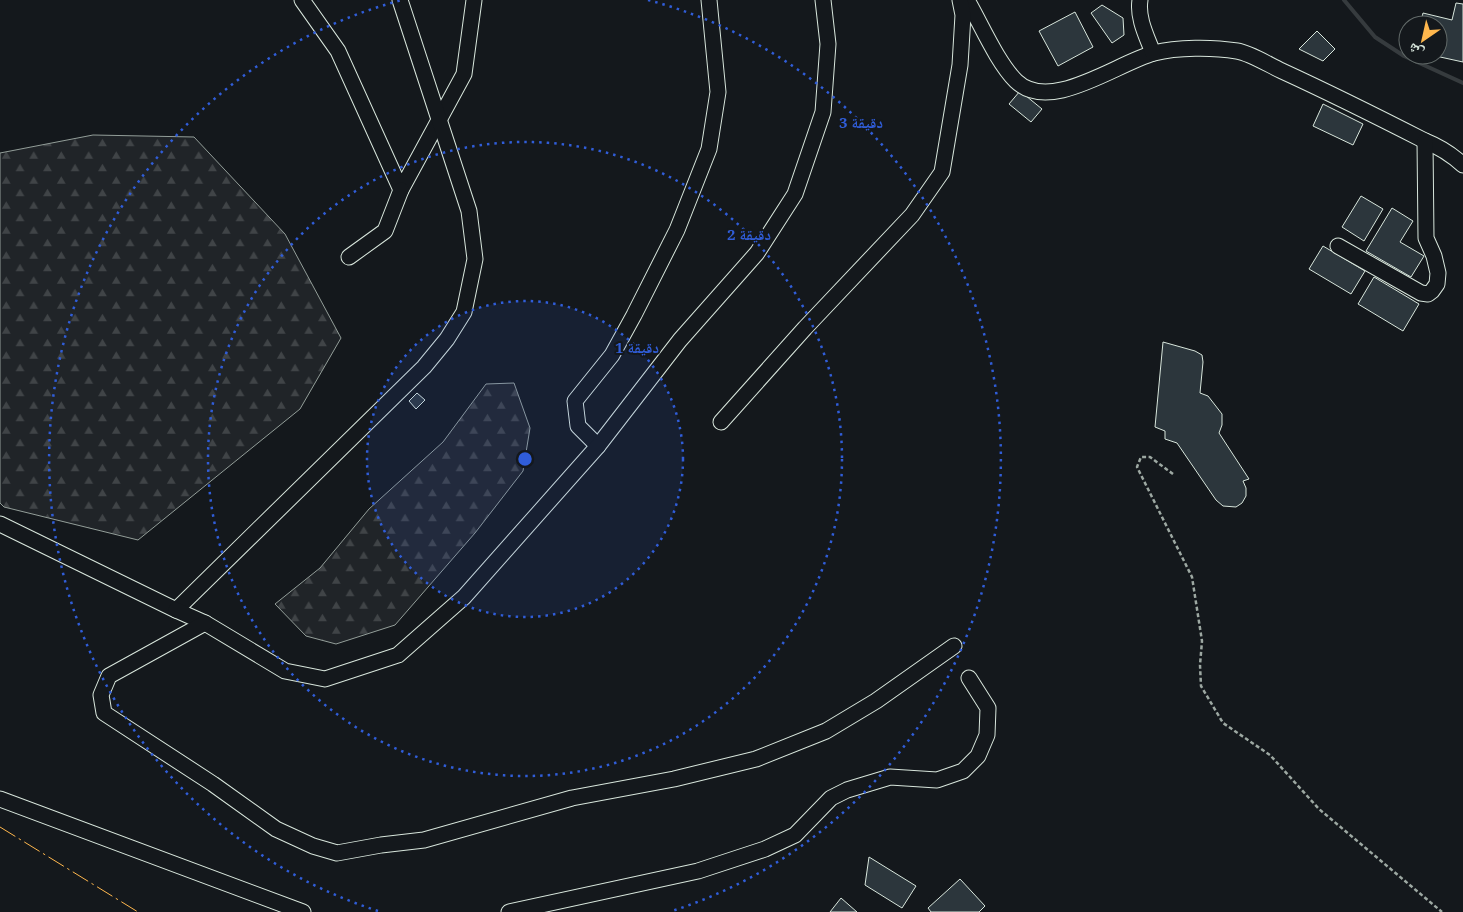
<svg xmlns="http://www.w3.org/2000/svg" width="1463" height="912" font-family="'Noto Serif','Noto Naskh Arabic',serif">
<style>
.forest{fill:url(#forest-firs);stroke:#939e99}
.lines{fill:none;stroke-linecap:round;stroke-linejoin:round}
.stream{stroke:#363b3e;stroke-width:4}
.building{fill:#2c363c;stroke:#d8e6dc}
.minor-casing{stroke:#d8e6dc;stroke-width:17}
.path{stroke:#9da8a2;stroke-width:2.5;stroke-dasharray:4 2.5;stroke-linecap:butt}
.minor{stroke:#14181c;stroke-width:15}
.power{stroke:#ffb74d;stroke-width:1;stroke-dasharray:18 4 2.5 4;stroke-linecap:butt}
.ring{fill:none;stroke:#305dd8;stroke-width:2.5;stroke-dasharray:2.5 5}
.centre{fill:#305dd8;stroke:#14181c;stroke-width:2.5}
.ring-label{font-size:15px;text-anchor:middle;font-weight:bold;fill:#305dd8;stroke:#14181c;stroke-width:4;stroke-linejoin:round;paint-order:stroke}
</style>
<defs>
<pattern id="forest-firs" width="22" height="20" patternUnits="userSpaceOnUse" patternTransform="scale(1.25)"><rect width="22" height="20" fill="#202428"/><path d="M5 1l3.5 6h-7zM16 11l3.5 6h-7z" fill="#404447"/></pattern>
</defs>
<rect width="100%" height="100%" fill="#14181c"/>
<g class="forest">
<polygon points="93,135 194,137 285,234 341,338 300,409 138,540 4,507 0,503 0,153"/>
<polygon points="514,383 530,428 523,471 475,533 395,625 336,644 306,636 275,604 320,568 369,509 443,442 486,384"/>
</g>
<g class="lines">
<polyline class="stream" points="1344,0 1375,37 1404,56 1463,83"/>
</g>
<g class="building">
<polygon points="1456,3 1463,4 1463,62 1431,55 1438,55 1438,25 1420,25 1423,13 1452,20"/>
<polygon points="1102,5 1123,18 1124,35 1112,43 1091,13"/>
<polygon points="1075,12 1093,47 1058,66 1039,31"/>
<polygon points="1317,31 1335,49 1323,61 1299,49"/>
<polygon points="1020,91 1042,109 1031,122 1009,104"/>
<polygon points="1323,104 1363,124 1353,145 1313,126"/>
<polygon points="1361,196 1383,209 1364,241 1342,227"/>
<polygon points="1392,208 1413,221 1400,242 1424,256 1411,277 1366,251"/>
<polygon points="1323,246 1365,271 1351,294 1309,269"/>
<polygon points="1374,277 1419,304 1403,331 1358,304"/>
<polygon points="1163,342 1195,351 1202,355 1203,362 1200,393 1208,396 1222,414 1222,425 1219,433 1249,479 1243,481 1246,488 1246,496 1242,503 1236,507 1223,506 1216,500 1177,443 1165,439 1165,431 1155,427"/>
<polygon points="417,393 425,400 416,409 409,401"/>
<polygon points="869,857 916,886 902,908 865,885"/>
<polygon points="960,879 985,906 979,912 931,912 928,908"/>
<polygon points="841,898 857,912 830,912"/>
</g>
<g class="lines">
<defs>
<g id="minor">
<polyline points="302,0 338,51 401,190 464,74 474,0"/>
<path d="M967,0C981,24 997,62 1016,81C1050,114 1117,63 1154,53C1177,47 1213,47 1237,51C1250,53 1269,65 1282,71C1330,93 1378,117 1425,141C1440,147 1451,154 1463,165"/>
<path d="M1140,0C1137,18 1147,37 1153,53"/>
<polyline points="1338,246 1421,293 1428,294 1432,291 1437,284 1438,273 1434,256 1426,238 1425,141"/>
<polyline points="349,257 385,231 401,190"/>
<polyline points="721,422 805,328 912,215 942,172 960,65 963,15 960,0"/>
<polyline points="598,446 578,426 575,401 612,355 634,315 677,230 709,149 718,92 709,0"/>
<polyline points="0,524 176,610 424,367 447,339 464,312 475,259 469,211 400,0"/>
<polyline points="176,610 205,623 285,671 325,679 398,655 464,597 598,446 680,340 757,253 795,194 823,112 828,44 823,0"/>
<polyline points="205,623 109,676 101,695 104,713 213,784 276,829 313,846 337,853 381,845 424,840 572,798 674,779 756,759 826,731 876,701 954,646"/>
<polyline points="0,799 303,912"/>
<polyline points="509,912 698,871 765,849 795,835 831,798 847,790 890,777 937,780 963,771 978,756 987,735 988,708 969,678"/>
</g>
</defs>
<use href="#minor" class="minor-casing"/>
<polyline class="path" points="1173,474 1150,457 1141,457 1137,467 1192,577 1202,641 1200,665 1201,686 1223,723 1270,755 1319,809 1442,912"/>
<use href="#minor" class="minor"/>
<polyline class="power" points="0,827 138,912"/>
</g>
<circle cx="525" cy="459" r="158" fill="#305dd8" fill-opacity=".12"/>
<g class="ring">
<circle cx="525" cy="459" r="158"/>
<circle cx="525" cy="459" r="317"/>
<path d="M378 911A475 475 0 0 1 402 0M648 0A475 475 0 0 1 672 911"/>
</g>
<circle cx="525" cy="459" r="8" class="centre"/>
<g class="ring-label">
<text x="861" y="128">3 دقيقة</text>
<text x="749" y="240">2 دقيقة</text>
<text x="637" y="353">1 دقيقة</text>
</g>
<g transform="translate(1423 40) rotate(214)"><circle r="24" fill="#14181c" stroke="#626a69"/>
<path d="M0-4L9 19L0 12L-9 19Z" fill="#ffb74d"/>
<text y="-8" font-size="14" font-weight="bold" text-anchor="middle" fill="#d8e6dc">ش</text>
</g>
</svg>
